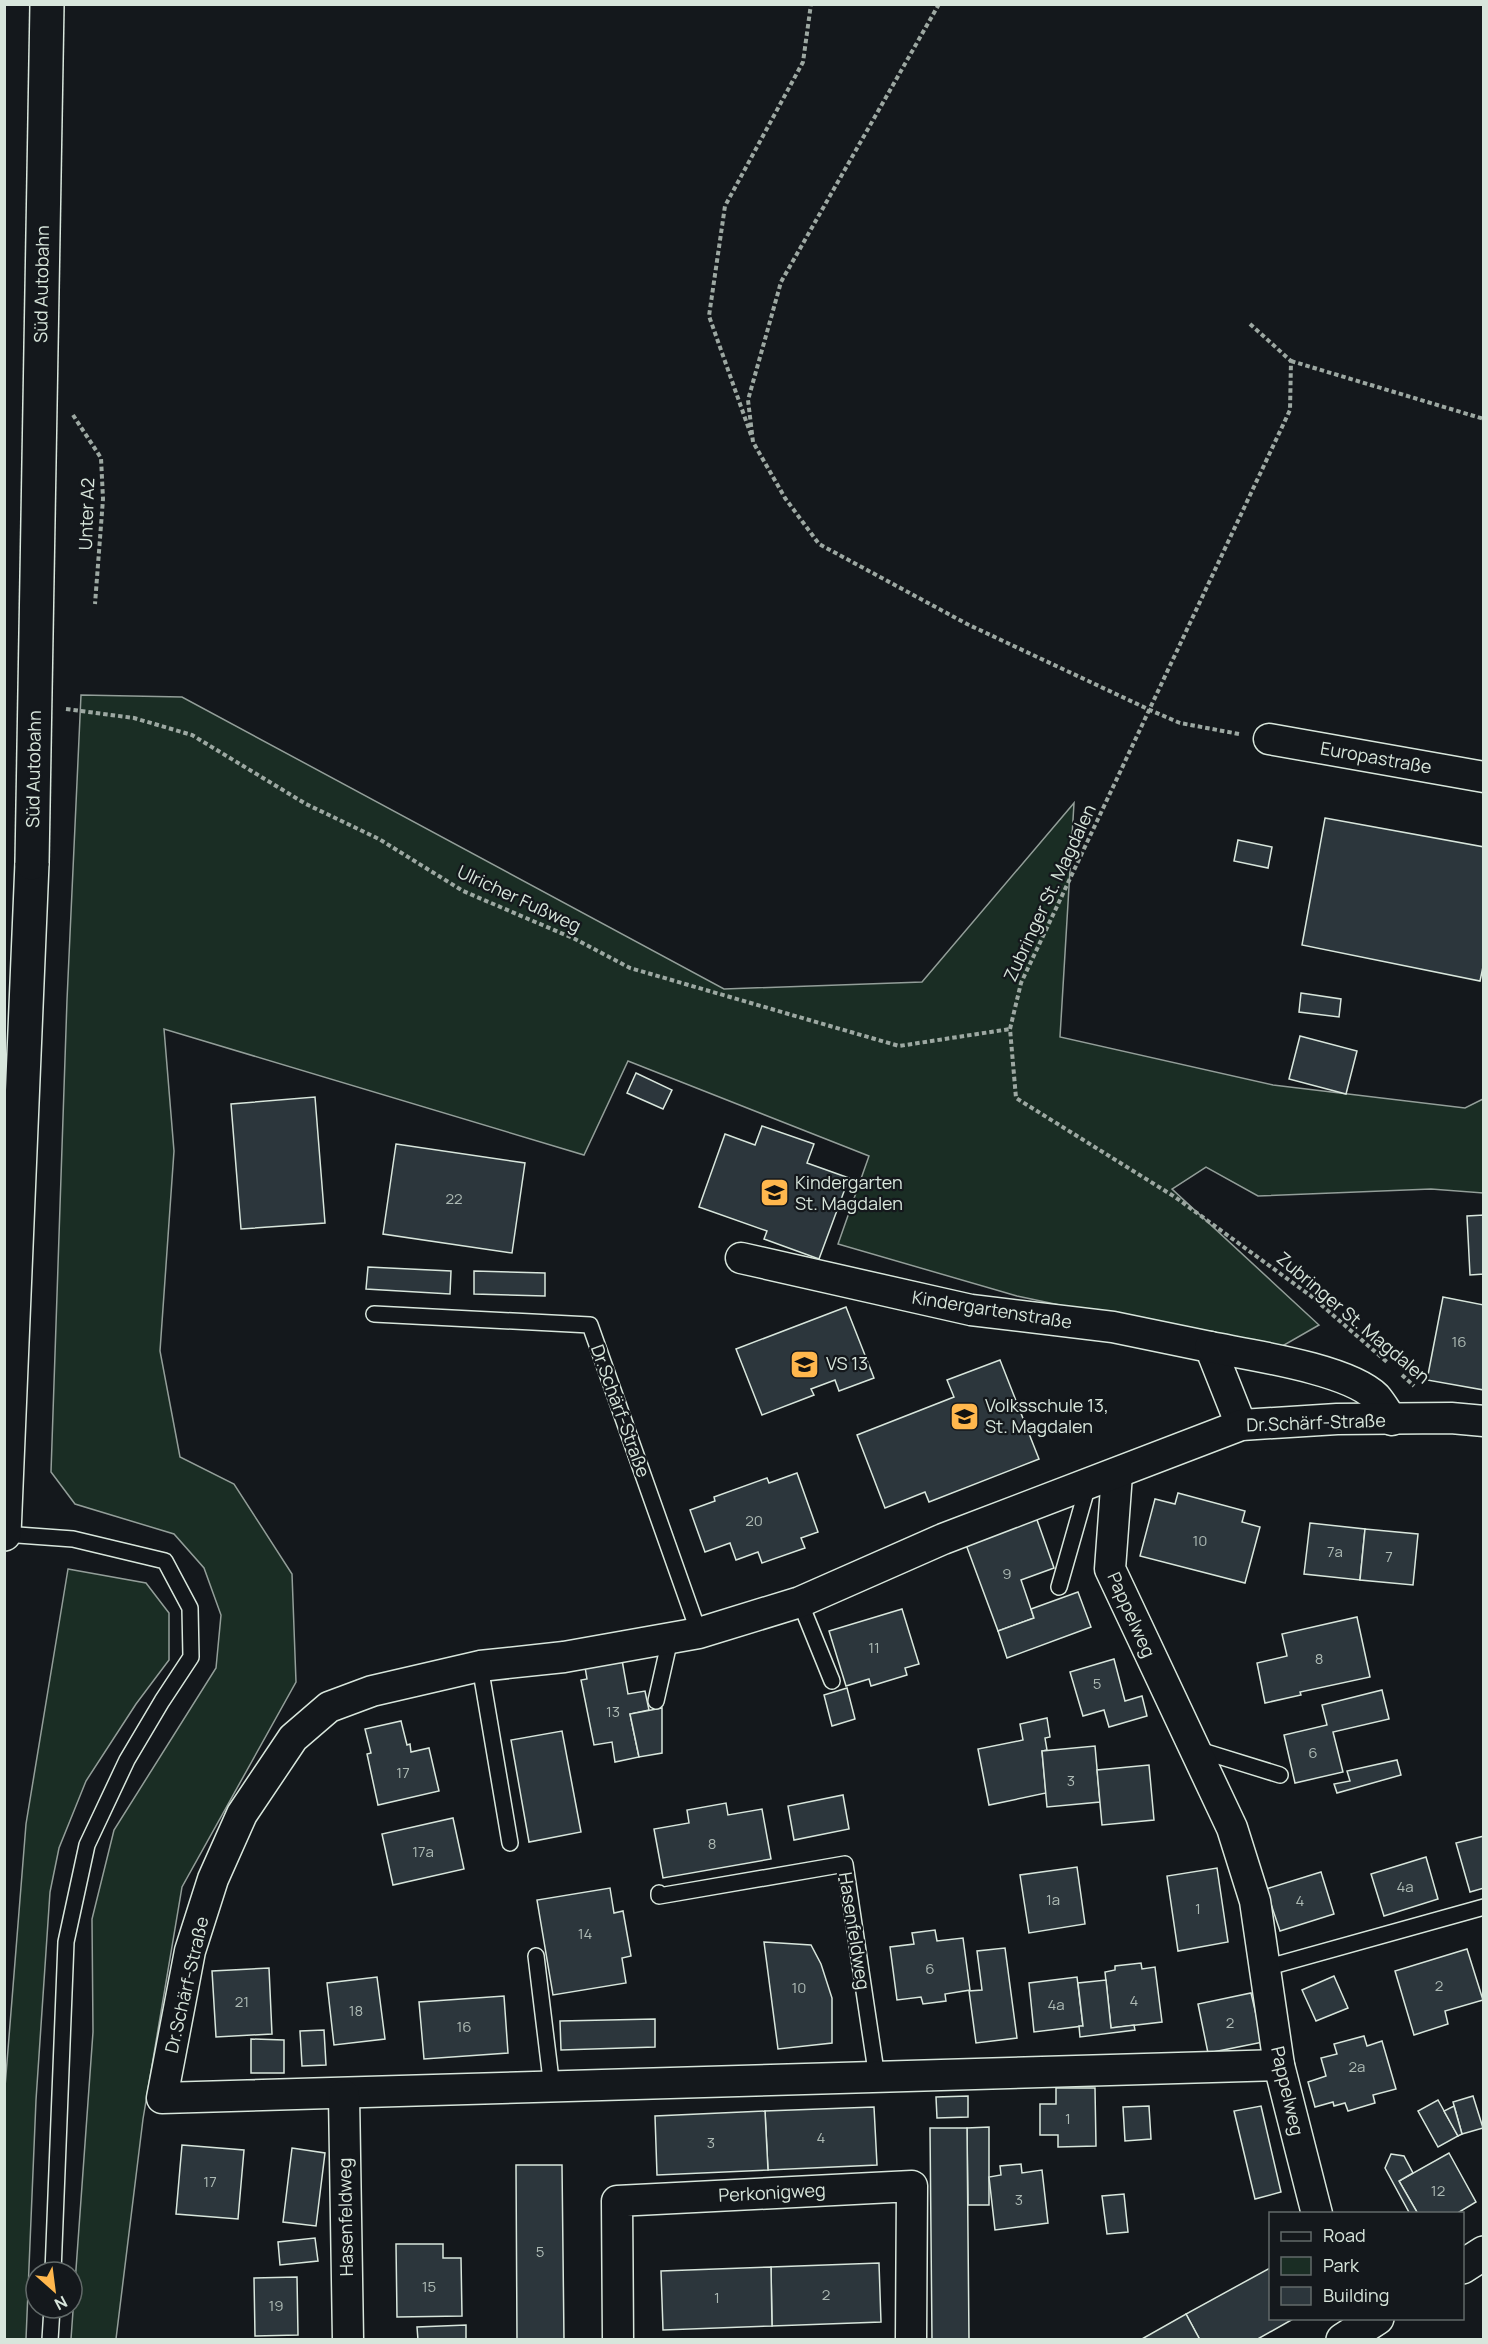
<svg xmlns="http://www.w3.org/2000/svg" width="1488" height="2344" font-family="Manrope,sans-serif">
<style>
.green{fill:#1a2d24;stroke:#939e99;stroke-width:1.5}
.building{fill:#2c363c;stroke:#d8e6dc;stroke-width:1.5}
.lines{fill:none;stroke-linecap:round;stroke-linejoin:round}
.lane-casing{stroke:#d8e6dc;stroke-width:18}
.street-casing{stroke:#d8e6dc;stroke-width:33}
.secondary-casing{stroke:#d8e6dc;stroke-width:36}
.highway-casing{stroke:#d8e6dc;stroke-width:36}
.path{stroke:#9da8a2;stroke-width:4;stroke-dasharray:4.5 3;stroke-linecap:butt}
.lane{stroke:#14181c;stroke-width:15}
.street{stroke:#14181c;stroke-width:30}
.secondary{stroke:#14181c;stroke-width:33}
.highway{stroke:#14181c;stroke-width:33}
.highway-bridge-casing{stroke:#d8e6dc;stroke-width:36;stroke-linecap:butt}
.highway-bridge{stroke:#14181c;stroke-width:33}
.labels{text-anchor:middle;stroke-width:4.5;stroke-linejoin:round;paint-order:stroke}
.number-label{font-size:15px;fill:#adbab4}
.street-label{font-size:18px;fill:#d8e6dc;stroke:#14181c}
.poi-label{font-size:18px;fill:#d8e6dc;stroke:#14181c;text-anchor:start}
</style>
<rect width="100%" height="100%" fill="#14181c"/>
<g class="green">
<polygon points="81,695 182,697 724,989 922,982 1074,803 1060,1037 1273,1085 1465,1108 1483,1099 1483,1193 1431,1189 1258,1196 1206,1167 1172,1189 1319,1325 1279,1348 1206,1336 1017,1296 838,1244 869,1156 628,1061 584,1155 164,1029 174,1151 160,1351 180,1457 234,1484 292,1574 296,1682 182,1887 143,2119 116,2339 71,2339 93,2032 92,1919 114,1830 216,1668 221,1615 204,1568 174,1534 75,1504 51,1472 67,1000"/>
<polygon points="68,1569 146,1583 169,1613 169,1660 136,1704 86,1781 59,1848 50,1892 36,2100 26,2339 5,2339 5,2087 26,1824"/>
</g>
<g class="building">
<polygon points="1325,818 1484,847 1484,962 1480,981 1302,945"/>
<polygon points="1238,840 1272,847 1268,868 1234,861"/>
<polygon points="1301,993 1341,999 1339,1017 1299,1012"/>
<polygon points="1300,1036 1357,1051 1346,1094 1289,1079"/>
<polygon points="636,1073 672,1090 663,1109 627,1093"/>
<polygon points="315,1097 325,1223 241,1229 231,1104"/>
<polygon points="762,1126 814,1144 807,1163 849,1178 819,1259 764,1239 767,1231 699,1207 725,1134 755,1145"/>
<polygon points="396,1144 525,1163 512,1253 383,1234"/>
<polygon points="1484,1215 1484,1274 1470,1275 1467,1216"/>
<polygon points="368,1267 451,1271 450,1294 366,1289"/>
<polygon points="474,1271 545,1273 545,1296 474,1294"/>
<polygon points="1443,1297 1484,1305 1484,1390 1427,1380"/>
<polygon points="846,1307 874,1378 839,1391 835,1380 811,1389 814,1395 762,1415 736,1349"/>
<polygon points="1000,1360 1039,1459 929,1502 925,1492 885,1508 857,1435 954,1397 947,1380"/>
<polygon points="797,1473 818,1532 801,1538 805,1548 762,1563 758,1552 736,1560 730,1543 705,1552 690,1510 715,1501 714,1497 767,1478 769,1483"/>
<polygon points="1178,1493 1245,1511 1242,1522 1260,1527 1245,1583 1140,1556 1155,1499 1175,1504"/>
<polygon points="1036,1517 1054,1568 1021,1580 1034,1618 998,1631 965,1542"/>
<polygon points="1310,1523 1365,1529 1360,1580 1304,1574"/>
<polygon points="1365,1529 1418,1534 1413,1585 1360,1580"/>
<polygon points="1078,1592 1091,1627 1007,1658 998,1631 1034,1618 1031,1609"/>
<polygon points="902,1609 919,1664 905,1668 907,1675 871,1686 869,1679 846,1686 829,1631"/>
<polygon points="1357,1617 1370,1677 1300,1692 1301,1695 1265,1703 1257,1663 1287,1656 1282,1634"/>
<polygon points="1114,1659 1125,1701 1142,1696 1147,1716 1109,1727 1104,1710 1083,1716 1070,1672"/>
<polygon points="622,1660 628,1694 645,1691 649,1710 630,1714 639,1757 615,1762 612,1742 594,1745 581,1680 587,1679 585,1667"/>
<polygon points="847,1688 855,1719 832,1726 824,1695"/>
<polygon points="1382,1690 1389,1719 1333,1732 1343,1772 1295,1783 1284,1735 1327,1725 1322,1705"/>
<polygon points="662,1708 662,1753 639,1757 630,1714"/>
<polygon points="1047,1718 1050,1737 1045,1738 1047,1750 1042,1751 1046,1793 989,1805 978,1749 1023,1740 1020,1724"/>
<polygon points="401,1721 407,1745 410,1744 411,1752 429,1748 439,1791 378,1805 367,1754 371,1753 365,1729"/>
<polygon points="562,1731 581,1832 529,1842 511,1740"/>
<polygon points="1095,1746 1100,1802 1047,1807 1042,1751"/>
<polygon points="1397,1760 1401,1775 1337,1793 1334,1784 1350,1781 1347,1771"/>
<polygon points="1149,1765 1154,1820 1102,1825 1097,1770"/>
<polygon points="843,1795 849,1829 794,1840 788,1806"/>
<polygon points="726,1803 728,1815 762,1809 771,1859 663,1878 654,1829 689,1823 687,1810"/>
<polygon points="453,1818 464,1869 393,1885 382,1834"/>
<polygon points="1484,1836 1484,1888 1470,1892 1456,1843"/>
<polygon points="1426,1857 1438,1899 1384,1916 1371,1874"/>
<polygon points="1077,1867 1085,1924 1029,1933 1020,1875"/>
<polygon points="1217,1868 1228,1942 1178,1951 1167,1876"/>
<polygon points="1321,1872 1334,1914 1280,1931 1266,1889"/>
<polygon points="610,1888 614,1913 623,1911 631,1956 622,1958 626,1983 553,1995 537,1900"/>
<polygon points="935,1930 937,1941 963,1938 970,1990 945,1994 946,2001 923,2004 921,1997 897,2000 890,1947 914,1944 912,1933"/>
<polygon points="764,1942 811,1945 821,1964 832,1998 832,2043 778,2049"/>
<polygon points="1005,1948 1017,2038 976,2043 969,1991 982,1990 977,1951"/>
<polygon points="1467,1949 1483,2000 1445,2011 1448,2024 1414,2035 1395,1971"/>
<polygon points="1141,1963 1142,1969 1155,1967 1162,2022 1111,2028 1105,1972 1115,1970 1115,1966"/>
<polygon points="269,1968 272,2034 216,2037 212,1971"/>
<polygon points="1334,1976 1348,2008 1316,2021 1302,1990"/>
<polygon points="377,1977 385,2039 334,2045 327,1983"/>
<polygon points="1077,1977 1083,2026 1034,2032 1029,1983"/>
<polygon points="1106,1980 1111,2028 1134,2025 1135,2030 1080,2037 1079,2026 1083,2026 1078,1983"/>
<polygon points="1251,1993 1258,2023 1268,2041 1208,2053 1198,2004"/>
<polygon points="504,1996 508,2053 424,2059 419,2002"/>
<polygon points="655,2019 655,2047 561,2050 560,2021"/>
<polygon points="324,2030 326,2065 302,2066 300,2031"/>
<polygon points="1364,2036 1367,2046 1382,2041 1396,2089 1373,2095 1375,2103 1348,2111 1345,2103 1334,2106 1333,2102 1315,2107 1308,2082 1326,2076 1321,2058 1337,2054 1334,2044"/>
<polygon points="251,2039 284,2040 284,2073 251,2073"/>
<polygon points="1056,2088 1095,2088 1096,2146 1058,2147 1058,2135 1040,2135 1040,2104 1056,2104"/>
<polygon points="968,2096 968,2117 937,2118 936,2097"/>
<polygon points="1473,2096 1483,2128 1462,2134 1453,2102"/>
<polygon points="1438,2100 1458,2136 1438,2147 1418,2111"/>
<polygon points="1149,2106 1151,2139 1125,2141 1123,2107"/>
<polygon points="1261,2106 1281,2192 1255,2199 1234,2111"/>
<polygon points="1454,2106 1462,2134 1458,2136 1444,2111"/>
<polygon points="874,2107 877,2165 768,2170 765,2111"/>
<polygon points="765,2111 768,2170 657,2175 655,2116"/>
<polygon points="989,2127 989,2205 968,2205 967,2128"/>
<polygon points="930,2128 967,2128 969,2340 932,2340"/>
<polygon points="182,2145 244,2150 238,2219 176,2214"/>
<polygon points="292,2148 325,2153 316,2226 283,2222"/>
<polygon points="1449,2153 1476,2202 1456,2214 1418,2214 1399,2181"/>
<polygon points="1391,2154 1404,2156 1413,2173 1399,2181 1417,2212 1414,2214 1410,2214 1385,2168"/>
<polygon points="1021,2164 1022,2173 1042,2170 1048,2223 995,2230 989,2177 1001,2175 1000,2166"/>
<polygon points="516,2165 562,2165 564,2340 517,2340"/>
<polygon points="1124,2194 1128,2232 1107,2234 1102,2196"/>
<polygon points="315,2238 318,2261 280,2265 278,2242"/>
<polygon points="396,2244 443,2244 443,2258 461,2258 462,2316 397,2317"/>
<polygon points="879,2263 881,2322 772,2326 771,2267"/>
<polygon points="771,2267 772,2326 663,2330 661,2271"/>
<polygon points="1270,2268 1270,2318 1295,2318 1256,2340 1200,2340 1186,2314"/>
<polygon points="297,2277 298,2335 255,2336 254,2278"/>
<polygon points="1186,2314 1200,2340 1140,2340"/>
<polygon points="466,2325 466,2340 418,2340 417,2327"/>
</g>
<g class="lines">
<defs>
<g id="lane">
<polyline points="374,1314 590,1325 699,1633"/>
<polyline points="4,1534 73,1539 165,1561 190,1608 191,1657 162,1701 127,1760 87,1845 66,1942 53,2272"/>
<polyline points="1059,1587 1088,1485"/>
<polyline points="800,1602 832,1681"/>
<polyline points="480,1666 510,1843"/>
<polyline points="656,1701 670,1639"/>
<polyline points="1196,1749 1280,1775"/>
<polyline points="659,1893 659,1896 845,1864 877,2078"/>
<polyline points="536,1956 552,2088"/>
<polyline points="1265,1968 1484,1907"/>
<polyline points="50,2340 52,2308"/>
</g>
<g id="street">
<polyline points="1269,739 1484,777"/>
<polyline points="741,1258 971,1310 1113,1327 1210,1347 1241,1425"/>
<path d="M1210,1347C1250,1355 1348,1369 1376,1397C1382,1404 1387,1413 1392,1420"/>
<polyline points="1117,1474 1110,1569 1232,1828 1255,1901 1279,2065 1317,2214"/>
<polyline points="1279,2065 162,2098 190,1951 213,1879 242,1814 293,1738 329,1707 372,1691 480,1666 564,1657 699,1633 800,1602 943,1539 1241,1425 1337,1419 1451,1418 1484,1421"/>
<polyline points="344,2095 348,2340"/>
<polyline points="618,2340 617,2201 912,2186 911,2340"/>
</g>
<g id="secondary">
<polyline points="1462,2267 1484,2253"/>
<polyline points="1343,2340 1377,2318"/>
</g>
<polyline id="highway" points="4,1534 32,863"/>
</defs>
<use href="#lane" class="lane-casing"/>
<use href="#street" class="street-casing"/>
<use href="#secondary" class="secondary-casing"/>
<use href="#highway" class="highway-casing"/>
<g class="path">
<polyline points="939,4 781,282 748,400 753,442 785,498 819,544 967,624 1150,710 1180,723 1239,734"/>
<polyline points="1250,324 1291,361 1290,410 1021,983 1010,1029 1016,1098 1175,1197 1311,1296 1387,1362"/>
<polyline points="1291,361 1484,419"/>
<polyline points="73,415 101,458 103,499 95,604"/>
<polyline points="751,435 709,316 725,206 803,62 811,4"/>
<polyline points="66,709 134,718 192,735 306,804 379,839 463,891 575,939 630,968 899,1046 1010,1029"/>
<polyline points="1402,1375 1414,1386"/>
</g>
<use href="#lane" class="lane"/>
<use href="#street" class="street"/>
<use href="#secondary" class="secondary"/>
<use href="#highway" class="highway"/>
<defs>
<polyline id="highway-bridge" points="32,863 47,4"/>
</defs>
<use href="#highway-bridge" class="highway-bridge-casing"/>
<use href="#highway-bridge" class="highway-bridge"/>
</g>
<defs>
<symbol id="school-square" viewBox="-11 -11 22 22"><rect x="-9" y="-9" width="18" height="18" rx="4" fill="#ffb74d" stroke="#14181c"/><path d="M0-5L7-2L0 1L-7-2ZM-4 1L0 2.5L4 1V4Q0 6-4 4Z" fill="#111"/></symbol>
</defs>
<g fill-rule="evenodd">
<use href="#school-square" x="758" y="1176" width="33" height="33"/>
<use href="#school-square" x="788" y="1348" width="33" height="33"/>
<use href="#school-square" x="948" y="1400" width="33" height="33"/>
</g>
<g class="labels">
<g class="number-label">
<text x="454" y="1204">22</text>
<text x="1459" y="1347">16</text>
<text x="754" y="1526">20</text>
<text x="1200" y="1546">10</text>
<text x="1335" y="1557">7a</text>
<text x="1389" y="1562">7</text>
<text x="1007" y="1579">9</text>
<text x="874" y="1653">11</text>
<text x="1319" y="1664">8</text>
<text x="1097" y="1689">5</text>
<text x="613" y="1717">13</text>
<text x="1313" y="1758">6</text>
<text x="403" y="1778">17</text>
<text x="1071" y="1786">3</text>
<text x="712" y="1849">8</text>
<text x="423" y="1857">17a</text>
<text x="1405" y="1892">4a</text>
<text x="1053" y="1905">1a</text>
<text x="1300" y="1906">4</text>
<text x="1198" y="1914">1</text>
<text x="585" y="1939">14</text>
<text x="930" y="1974">6</text>
<text x="1439" y="1991">2</text>
<text x="799" y="1993">10</text>
<text x="1134" y="2006">4</text>
<text x="242" y="2007">21</text>
<text x="1056" y="2010">4a</text>
<text x="356" y="2016">18</text>
<text x="1230" y="2028">2</text>
<text x="464" y="2032">16</text>
<text x="1357" y="2072">2a</text>
<text x="1068" y="2124">1</text>
<text x="821" y="2143">4</text>
<text x="711" y="2148">3</text>
<text x="210" y="2187">17</text>
<text x="1438" y="2196">12</text>
<text x="1019" y="2205">3</text>
<text x="540" y="2257">5</text>
<text x="429" y="2292">15</text>
<text x="826" y="2300">2</text>
<text x="717" y="2303">1</text>
<text x="276" y="2311">19</text>
</g>
<g class="street-label">
<text transform="translate(42 284) rotate(-89)" y="6">Süd Autobahn</text>
<text transform="translate(87 514) rotate(-88)" y="6">Unter A2</text>
<text transform="translate(1376 758) rotate(10)" y="6">Europastraße</text>
<text transform="translate(34 769) rotate(-89)" y="6">Süd Autobahn</text>
<text transform="translate(1050 893) rotate(-65)" y="6">Zubringer St. Magdalen</text>
<text transform="translate(519 899) rotate(25)" y="6">Ulricher Fußweg</text>
<text transform="translate(992 1310) rotate(9)" y="6">Kindergartenstraße</text>
<text transform="translate(1353 1318) rotate(40)" y="6">Zubringer St. Magdalen</text>
<text transform="translate(620 1411) rotate(70)" y="6">Dr.Schärf-Straße</text>
<text transform="translate(1316 1423) rotate(-2)" y="6">Dr.Schärf-Straße</text>
<text transform="translate(1131 1615) rotate(66)" y="6">Pappelweg</text>
<text transform="translate(854 1931) rotate(81)" y="6">Hasenfeldweg</text>
<text transform="translate(187 1985) rotate(-77)" y="6">Dr.Schärf-Straße</text>
<text transform="translate(1287 2091) rotate(77)" y="6">Pappelweg</text>
<text transform="translate(772 2193) rotate(-3)" y="6">Perkonigweg</text>
<text transform="translate(346 2217) rotate(-91)" y="6">Hasenfeldweg</text>
</g>
<g class="poi-label">
<text x="795" y="1189">Kindergarten<tspan x="795" dy="21">St. Magdalen</tspan></text>
<text x="826" y="1370">VS 13</text>
<text x="985" y="1412">Volksschule 13,<tspan x="985" dy="21">St. Magdalen</tspan></text>
</g>
</g>
<rect width="1488" height="2344" fill="none" stroke="#d8e6dc" stroke-width="12"/>
<rect x="1269" y="2212" width="195" height="108" fill="#14181c" stroke="#626a69" stroke-width="1.5"/>
<rect x="1281" y="2232" width="30" height="9" fill="#14181c" stroke="#626a69" stroke-width="1.5"/>
<text x="1323" y="2242" font-size="18" fill="#d8e6dc">Road</text>
<rect x="1281" y="2257" width="30" height="18" fill="#1a2d24" stroke="#626a69" stroke-width="1.5"/>
<text x="1323" y="2272" font-size="18" fill="#d8e6dc">Park</text>
<rect x="1281" y="2287" width="30" height="18" fill="#2c363c" stroke="#626a69" stroke-width="1.5"/>
<text x="1323" y="2302" font-size="18" fill="#d8e6dc">Building</text>
<g transform="translate(54 2290) rotate(152)"><circle r="28" fill="#14181c" stroke="#626a69" stroke-width="1.5"/>
<path d="M0-4.5L10 22L0 15L-10 22Z" fill="#ffb74d"/>
<text y="-9" font-size="16" font-weight="bold" text-anchor="middle" fill="#d8e6dc">N</text>
</g>
</svg>
